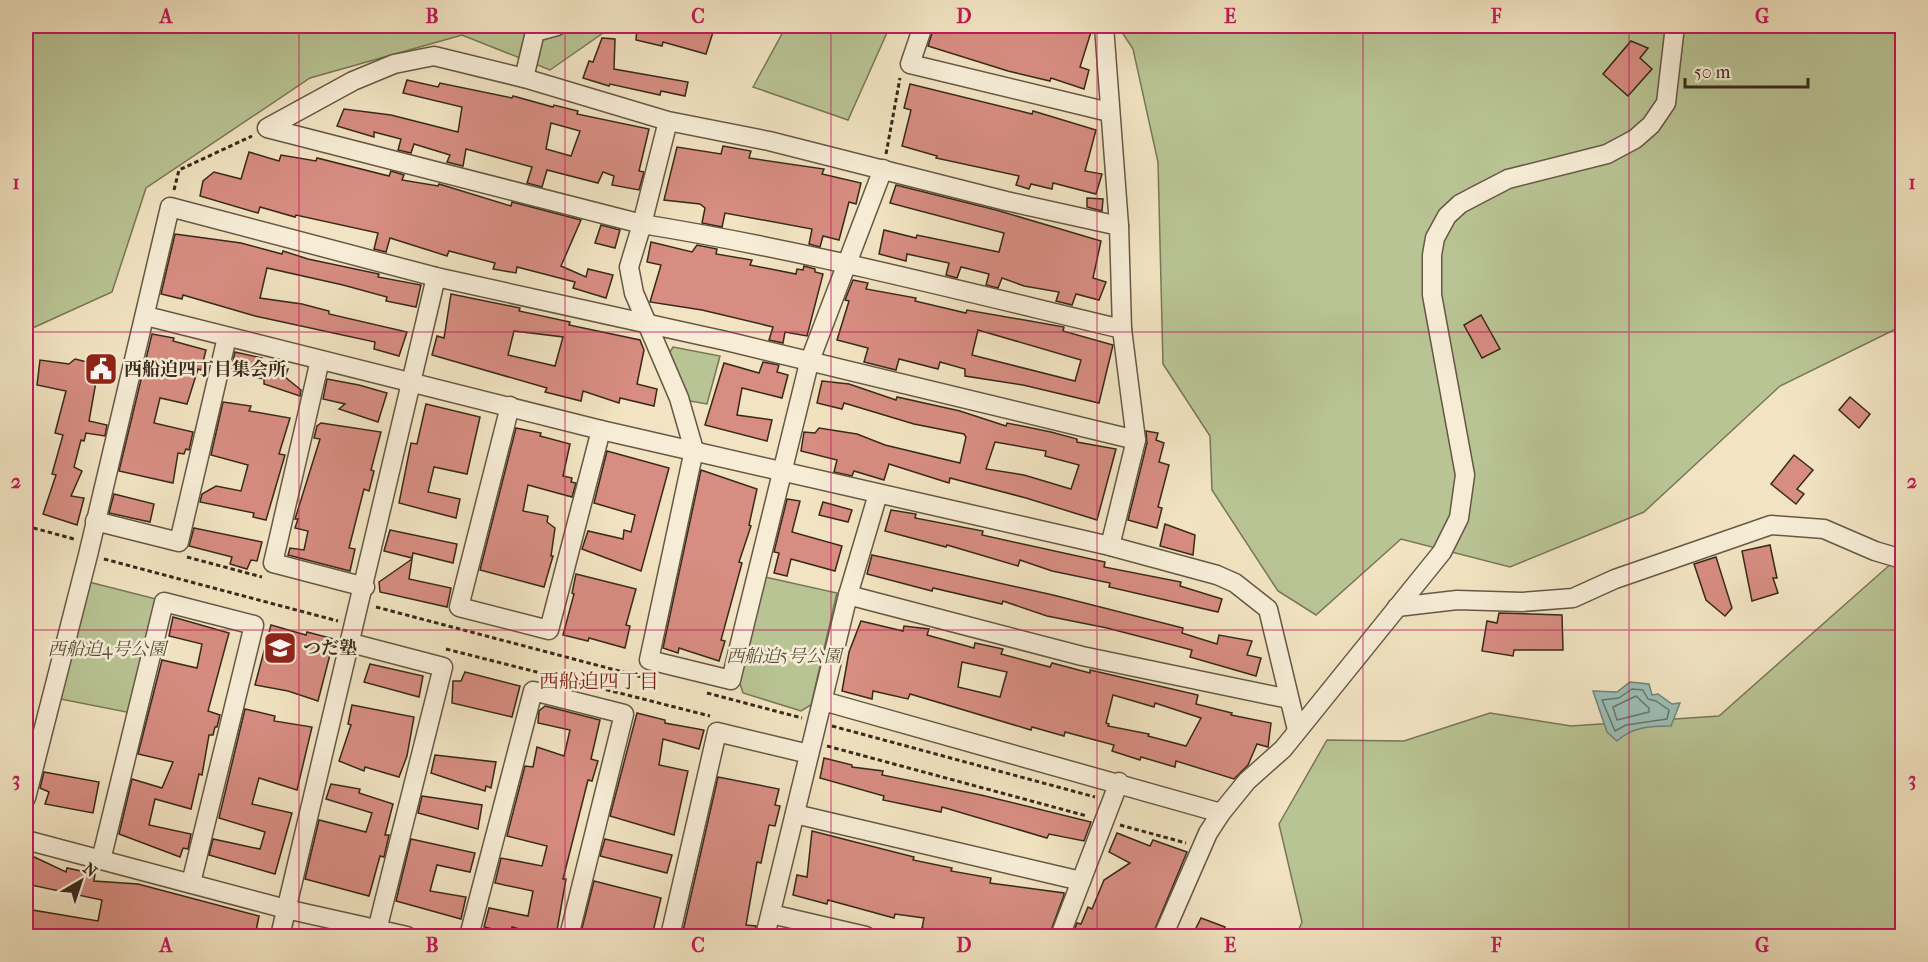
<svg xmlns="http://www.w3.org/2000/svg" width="1928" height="962" font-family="'IM FELL French Canon','Noto Serif JP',serif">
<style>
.green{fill:#b9c494;stroke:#787658;stroke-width:1.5}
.water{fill:#9bbeb7;stroke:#738279;stroke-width:1.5}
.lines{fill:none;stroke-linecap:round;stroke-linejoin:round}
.shore{stroke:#6a7469;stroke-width:1.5}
.building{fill:#d78d81;stroke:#38291b;stroke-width:1.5;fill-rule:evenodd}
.minor-casing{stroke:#665845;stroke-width:21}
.path{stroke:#38291b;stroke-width:3;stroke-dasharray:4.5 3;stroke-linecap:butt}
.minor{stroke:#f7edd7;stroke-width:18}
.grid{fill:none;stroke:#c2185b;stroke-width:1.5;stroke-opacity:0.55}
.labels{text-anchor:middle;stroke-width:5;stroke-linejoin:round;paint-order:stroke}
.poi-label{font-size:18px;font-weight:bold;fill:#38291b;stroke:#f7edd7;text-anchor:start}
.park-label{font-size:18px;font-style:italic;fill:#585039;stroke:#f7edd7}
.neighbourhood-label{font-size:20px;fill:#7a1f14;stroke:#f7edd7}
.neatline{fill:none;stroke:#c2185b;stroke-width:2}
.grid-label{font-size:20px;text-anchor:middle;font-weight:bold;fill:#c2185b}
</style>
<rect width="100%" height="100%" fill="#f2e4c2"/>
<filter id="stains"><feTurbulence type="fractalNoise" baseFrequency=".00333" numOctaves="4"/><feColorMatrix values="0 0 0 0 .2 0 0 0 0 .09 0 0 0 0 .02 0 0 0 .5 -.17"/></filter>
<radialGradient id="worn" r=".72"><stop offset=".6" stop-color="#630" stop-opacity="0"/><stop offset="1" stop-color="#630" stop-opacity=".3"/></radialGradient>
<g class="green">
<polygon points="26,26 613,26 550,70 462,35 310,78 146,188 112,292 26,331"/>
<polygon points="781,26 890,26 848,120 753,87 784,30"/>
<polygon points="1118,26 1902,26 1902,326 1780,386 1644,512 1510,567 1401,539 1316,615 1278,591 1212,490 1210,436 1163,364 1158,162 1133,49"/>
<polygon points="673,347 720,356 707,404 690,401 668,355"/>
<polygon points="1893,562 1902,565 1902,936 1296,936 1302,922 1279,824 1327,740 1404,741 1490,713 1571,726 1719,716"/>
<polygon points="765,577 837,593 811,705 801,711 743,693 739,681"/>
<polygon points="85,581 160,600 131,713 55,698"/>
</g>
<path class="water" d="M1630,682L1649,684L1652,695L1658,694L1672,704L1680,703L1671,726C1650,726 1632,727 1617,741L1607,732L1593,691L1617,692Z"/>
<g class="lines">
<g class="shore">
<polygon points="1632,689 1643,690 1648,699 1656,701 1669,710 1667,719 1626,725 1615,731 1602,700 1619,698"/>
<polygon points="1636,696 1649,708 1649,712 1617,720 1613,707"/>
</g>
</g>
<g class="building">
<polygon points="637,26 715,26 706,54 663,42 662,46 636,40"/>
<polygon points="953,26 1071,26 1091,32 1080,67 1089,70 1084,89 1051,78 1050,81 1008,71 928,46 934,27 952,32"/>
<polygon points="602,38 615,39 614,69 688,82 685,96 661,91 660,95 610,84 609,86 583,78 589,61 593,62"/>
<polygon points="1631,41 1648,48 1640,58 1652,69 1628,96 1603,74"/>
<path d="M407,80L438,87L440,83L512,98L513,96L553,107L554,105L578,111L577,114L649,129L639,171L644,172L639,190L612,185L614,176L603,172L598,183L547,170L542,187L527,183L532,167L466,149L463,166L447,162L450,155L414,144L411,153L398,150L401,139L374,132V137L337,126L344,109L391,115L458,132L462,107L403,93ZM551,123L580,131L571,156L546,149Z"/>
<polygon points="910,84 1032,114 1033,111 1096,130 1085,171 1102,174 1096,194 1053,183 1052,189 1031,184 1029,189 1016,185 1019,176 936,158 937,156 902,146 911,110 904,108"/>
<polygon points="723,146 751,151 749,158 824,169 822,174 861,183 856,204 849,202 839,240 823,236 820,247 809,244 812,229 725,213 722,227 702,223 705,208 700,204 664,200 677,147 721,154"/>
<polygon points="249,152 279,161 281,155 316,161 317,158 389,176 391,171 404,175 402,180 438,186 439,184 511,206 512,202 581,220 561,266 586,277 588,269 613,275 606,298 573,288 575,282 517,267 516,273 493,269 495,263 449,251 447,256 390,238 386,252 374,249 378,233 296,215 295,217 260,207 258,213 200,196 203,181 214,172 241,179"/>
<polygon points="896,185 996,210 1101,241 1093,278 1106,282 1099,300 1076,294 1072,305 1056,301 1059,292 1024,286 1002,278 998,288 986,285 989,274 961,267 957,278 946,275 949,263 907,254 906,261 879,254 884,230 916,238 917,235 999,252 1004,233 890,203"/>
<polygon points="1087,198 1103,199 1102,211 1087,207"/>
<polygon points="601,225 620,230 615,248 595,243"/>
<polygon points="175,234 241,243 282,254 283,251 308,259 379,274 378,277 421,285 416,307 386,301 387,297 343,285 267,268 260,298 302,304 329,311 329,314 407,332 399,356 374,349 375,342 255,316 183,295 182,299 161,294"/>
<polygon points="651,242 692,252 697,245 717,249 716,254 752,260 750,265 796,274 797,269 803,270 804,266 815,269 815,272 823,274 807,336 785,332 783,343 769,340 773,327 702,310 650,302 661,265 647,262"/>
<path d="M853,280L868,283L866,289L916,298L915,301L966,313L967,310L1064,327L1063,331L1113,345L1099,403L1023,385L965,376V369L940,362L938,369L899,359L896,370L864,362L868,348L837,340L849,301L845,300ZM978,330L1081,360L1075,381L972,355Z"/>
<path d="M451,294L520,308L519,311L570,322L569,325L640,340L644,350L637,384L657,389L654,406L620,398L619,403L583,391L581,401L545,392L547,388L432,355L437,336L444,338ZM514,331L563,337L555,366L508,355Z"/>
<polygon points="1481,315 1500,349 1482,358 1464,325"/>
<polygon points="152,334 174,338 173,341 206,350 201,370 198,369 187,404 160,398 154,423 193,432 189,450 186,449 184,454 178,453 173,483 119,471"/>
<polygon points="235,352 262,358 260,366 288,369 285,377 301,390 300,396 264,384 264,379 231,371"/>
<polygon points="75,359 99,365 89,421 107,425 105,436 86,433 84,441 81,440 74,467 82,471 71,496 84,498 77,525 43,514 56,475 52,474 63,435 55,433 66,391 37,385 40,360 69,364"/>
<polygon points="763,362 779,365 777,372 788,375 782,398 742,388 737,415 772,420 767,441 705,425 724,363 759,373"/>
<polygon points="327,379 359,385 387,393 378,422 339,409 345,404 323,399"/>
<path d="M822,381L849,384L896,400L897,397L960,411L1006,426L1007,423L1051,432L1077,439V442L1116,449L1097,520L1026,498L950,478L949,483L889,464L884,480L854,471L852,476L834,472L837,460L801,451L804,432L815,433L819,428L857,434L885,445L960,463L966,437L964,434L914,424L844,403L842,409L817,403ZM995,442L1046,451L1045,456L1079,465L1071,489L1024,475L986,469Z"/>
<polygon points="1850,397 1870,414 1859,428 1839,410"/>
<polygon points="223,402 251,406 249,411 290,418 279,454 285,455 266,520 253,517 254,513 200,502 202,494 216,486 241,491 248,465 211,455"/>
<polygon points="426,404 480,417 467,474 434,467 428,492 460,499 456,518 399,503 411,443 417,444"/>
<polygon points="321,423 381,432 371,470 374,471 369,491 364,489 349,548 355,549 350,571 288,555 290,548 304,550 308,531 295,528 298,519 295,519 320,439 314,438 317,426"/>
<polygon points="516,428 541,433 540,436 570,444 563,476 572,478 571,482 576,483 572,497 528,485 523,511 548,516 547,522 555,528 551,556 553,556 544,587 480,570"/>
<polygon points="1146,431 1158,433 1156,440 1164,443 1159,462 1169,465 1158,507 1162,508 1157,528 1128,520 1147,443"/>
<polygon points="607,451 669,468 641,571 582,549 588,531 623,539 624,530 631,532 635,515 594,503"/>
<polygon points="1794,455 1813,470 1797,489 1804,494 1796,504 1771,484"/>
<polygon points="701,470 757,489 749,525 751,526 739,562 742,563 721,640 725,641 719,661 679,648 678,653 663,648"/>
<polygon points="114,494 154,504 150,522 109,513"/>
<polygon points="787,499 800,501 792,532 842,546 835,571 791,559 787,576 774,573 779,553 774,552"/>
<polygon points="823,502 852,510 848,522 819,515"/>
<polygon points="891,510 916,514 915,518 983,531 982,535 1105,562 1104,567 1181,582 1180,586 1222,599 1218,612 1109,587 1110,583 1052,571 1020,560 1018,566 947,545 946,547 885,531"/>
<polygon points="1165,524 1195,535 1193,555 1160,546"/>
<polygon points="194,528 262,542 257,561 251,560 247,569 230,564 232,557 189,546"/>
<polygon points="390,530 457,544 453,563 413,553 412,558 384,551"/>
<polygon points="1770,545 1777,578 1773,578 1778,593 1752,601 1742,551"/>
<polygon points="872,555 1053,595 1183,628 1182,633 1217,644 1219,635 1252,641 1247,655 1261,658 1256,676 1190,657 1192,650 1107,628 1047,616 1003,601 1002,604 933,588 932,591 867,574"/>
<polygon points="1716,557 1732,608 1725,616 1706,600 1694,564"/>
<polygon points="412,559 409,579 451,588 447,607 380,592 379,582"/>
<polygon points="576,574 636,589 626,625 630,626 625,648 589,638 588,641 563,635 574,594 572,593"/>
<polygon points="1499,613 1562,615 1563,650 1514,650 1513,656 1482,651 1487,621 1497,623"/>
<polygon points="173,617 229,633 208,711 220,715 217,727 215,727 213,735 209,735 202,775 199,774 191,809 155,799 149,825 191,834 188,849 183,848 180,857 119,834 132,779 162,788 173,762 138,754 162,660 197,668 202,644 169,636"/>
<path d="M861,621L903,631L904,626L929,629L927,635L974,648L975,643L1003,649L1001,654L1050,667L1052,663L1090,673V670L1198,695L1196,704L1232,713L1231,715L1271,723L1268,747L1257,744L1248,765L1234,779L1176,761L1175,767L1141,757L1140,760L1112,751L1114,745L1065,732L1064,736L1032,727L1031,730L910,694L908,699L873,691L872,699L842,691L849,652ZM962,662L1007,672L1000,697L958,687ZM1113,695L1154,707L1155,703L1201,718L1186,746L1148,736L1149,734L1108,726L1109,724L1106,723Z"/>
<polygon points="271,625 306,635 307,632 334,639 318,701 288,691 255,685"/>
<polygon points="370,664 423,676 419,697 364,682"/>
<polygon points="465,672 520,686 512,717 452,703 453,681 461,681"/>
<polygon points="352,705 414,717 407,756 399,777 365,767 364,771 339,761 351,725 348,724"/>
<polygon points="545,706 600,720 591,759 598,761 592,781 588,780 563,879 566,879 556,936 544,936 512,927 510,933 484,927 489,908 528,916 533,891 495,883 501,858 542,866 547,846 507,836 525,766 533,767 537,747 564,756 570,730 538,723 539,711"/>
<polygon points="245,709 275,716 274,721 312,727 297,790 259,778 252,804 292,813 275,874 209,855 213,839 260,849 265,832 219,818"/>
<polygon points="637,713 665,720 665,723 704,730 699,749 663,739 659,765 688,771 674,835 610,816"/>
<polygon points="435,755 496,762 491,788 486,786 485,791 431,773"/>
<polygon points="824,758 852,765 852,767 883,771 882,775 981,795 1091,822 1084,841 1049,834 1047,838 942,807 941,812 883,800 884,796 820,778"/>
<polygon points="44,772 99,782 93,813 45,804 49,792 40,788"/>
<polygon points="718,777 779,789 775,805 780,806 775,826 769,825 761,863 757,862 746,925 756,926 754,936 715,936 683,931"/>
<polygon points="331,784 360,789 359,793 393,804 385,835 389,835 384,857 380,856 369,896 305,879 319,820 366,832 372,813 326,799"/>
<polygon points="422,796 482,805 478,829 418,813"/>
<polygon points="812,831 914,857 913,860 952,868 951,871 991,878 990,883 1064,893 1064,895 1049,936 969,936 940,930 939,933 922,928 924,918 895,914 894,918 828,900 827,904 793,895 797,875 807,877"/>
<polygon points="1117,833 1150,846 1153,840 1187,852 1152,936 1072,936 1077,923 1081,924 1088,907 1092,909 1104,880 1130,863 1109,852"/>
<polygon points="411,839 475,853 470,872 437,865 430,891 466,897 461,919 396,901"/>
<polygon points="605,839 672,855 667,873 600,856"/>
<polygon points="32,856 66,872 67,868 95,874 94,881 138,884 259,916 255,936 219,929 215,929 214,936 84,936 64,932 63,936 44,936 46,932 26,927 26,909 98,921 102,900 26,884 26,861"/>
<polygon points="594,881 661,898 652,936 580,936"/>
<polygon points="1201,918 1225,927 1221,936 1192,936"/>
</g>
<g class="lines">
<defs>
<g id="minor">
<polyline points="923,26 910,64 1109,112"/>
<polyline points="1104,26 1119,226 1122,329 1136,440 1110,546"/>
<polyline points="524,78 535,32 557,26"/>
<polyline points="668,121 642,224 267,128 353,81 394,64 434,56 524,78 668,121 769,141 1006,201 1119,226"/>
<path d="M883,169L809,363L731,680L649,660L694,450L679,398L634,293L629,267L642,224C804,250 962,291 1122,329"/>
<polyline points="146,316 601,430 1110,546 1217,575 1235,583 1268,609 1297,730"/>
<polyline points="320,360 273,563 365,587"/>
<polyline points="510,406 459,607 549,630 601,430"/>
<polyline points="95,521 179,542 227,337"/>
<polyline points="848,595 1082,656 1289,699"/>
<polyline points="1397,607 1457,600 1522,602 1573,598 1615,579 1771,525 1824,529 1875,551 1902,559"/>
<polyline points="351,643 443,667 377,930"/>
<polyline points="823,701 1221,813"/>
<polyline points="26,798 88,555 170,207 436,277 726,341 1136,440"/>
<polyline points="795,814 1081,881"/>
<polyline points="26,840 286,909 407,936"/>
<polyline points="101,860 164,602 254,625 191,883"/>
<polyline points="771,914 866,936"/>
<polyline points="280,936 436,277"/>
<polyline points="469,936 533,691 624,714 569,936"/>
<polyline points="670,936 717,732 809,754"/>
<polyline points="765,936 848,595 878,494"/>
<polyline points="1060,936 1119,782"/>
<polyline points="1163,936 1208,833 1221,813 1247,781 1283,749 1442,552 1459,518 1465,475 1432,295 1432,255 1435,238 1447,216 1460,204 1479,194 1508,179 1607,154 1635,139 1651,125 1666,103 1675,26"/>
</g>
</defs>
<use href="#minor" class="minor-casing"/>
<g class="path">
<polyline points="886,154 900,78"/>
<polyline points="174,190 179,170 252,136"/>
<polyline points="26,526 74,539"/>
<polyline points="187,557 262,577"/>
<polyline points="104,559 338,621"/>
<polyline points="376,607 642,677"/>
<polyline points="446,649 710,716"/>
<polyline points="707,693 802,718"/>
<polyline points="832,726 1095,797"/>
<polyline points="827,746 1087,816"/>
<polyline points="1120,825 1186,843"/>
</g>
<use href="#minor" class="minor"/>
</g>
<path class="grid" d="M299,26V936M565,26V936M831,26V936M1097,26V936M1363,26V936M1629,26V936M26,332H1902M26,630H1902"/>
<defs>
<symbol id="civic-square" viewBox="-11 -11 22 22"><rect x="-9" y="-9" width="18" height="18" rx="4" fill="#8f2418" stroke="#f7edd7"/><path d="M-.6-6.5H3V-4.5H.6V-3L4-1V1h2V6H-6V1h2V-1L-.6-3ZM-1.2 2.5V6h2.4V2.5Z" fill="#fff"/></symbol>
<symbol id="school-square" viewBox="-11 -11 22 22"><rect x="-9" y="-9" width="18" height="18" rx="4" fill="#8f2418" stroke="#f7edd7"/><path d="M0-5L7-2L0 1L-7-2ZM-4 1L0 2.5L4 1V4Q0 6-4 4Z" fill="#fff"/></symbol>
</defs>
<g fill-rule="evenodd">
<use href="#civic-square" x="82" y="350" width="38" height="38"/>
<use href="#school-square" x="261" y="629" width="38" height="38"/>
</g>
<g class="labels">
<g class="poi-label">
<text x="124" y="375">西船迫四丁目集会所</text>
<text x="303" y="654">つだ塾</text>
</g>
<g class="park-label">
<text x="107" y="655">西船迫4号公園</text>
<text x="784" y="662">西船迫5号公園</text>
</g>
<g class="neighbourhood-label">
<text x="599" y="688">西船迫四丁目</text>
</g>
</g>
<rect width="1928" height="962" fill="none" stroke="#f2e4c2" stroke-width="66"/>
<g transform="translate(81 881) rotate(39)" stroke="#f7edd7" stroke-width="4.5" paint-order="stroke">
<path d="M0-4.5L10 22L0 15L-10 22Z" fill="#38291b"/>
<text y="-9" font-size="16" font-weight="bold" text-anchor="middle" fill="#38291b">N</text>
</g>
<path d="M1685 78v9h123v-9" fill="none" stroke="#38291b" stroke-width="3"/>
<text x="1694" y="78" font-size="18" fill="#38291b" stroke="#f7edd7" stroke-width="4.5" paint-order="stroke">50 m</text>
<rect x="33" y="33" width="1862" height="896" class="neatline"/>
<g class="grid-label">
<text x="166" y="23">A</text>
<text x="432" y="23">B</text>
<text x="698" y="23">C</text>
<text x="964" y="23">D</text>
<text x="1230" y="23">E</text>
<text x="1496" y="23">F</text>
<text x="1762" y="23">G</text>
<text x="16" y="189">1</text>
<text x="1912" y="189">1</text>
<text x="16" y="488">2</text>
<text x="1912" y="488">2</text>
<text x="16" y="786">3</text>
<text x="1912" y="786">3</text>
<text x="166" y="952">A</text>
<text x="432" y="952">B</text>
<text x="698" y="952">C</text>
<text x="964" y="952">D</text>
<text x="1230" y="952">E</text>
<text x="1496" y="952">F</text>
<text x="1762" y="952">G</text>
</g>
<rect width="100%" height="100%" filter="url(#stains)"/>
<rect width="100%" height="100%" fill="url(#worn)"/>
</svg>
